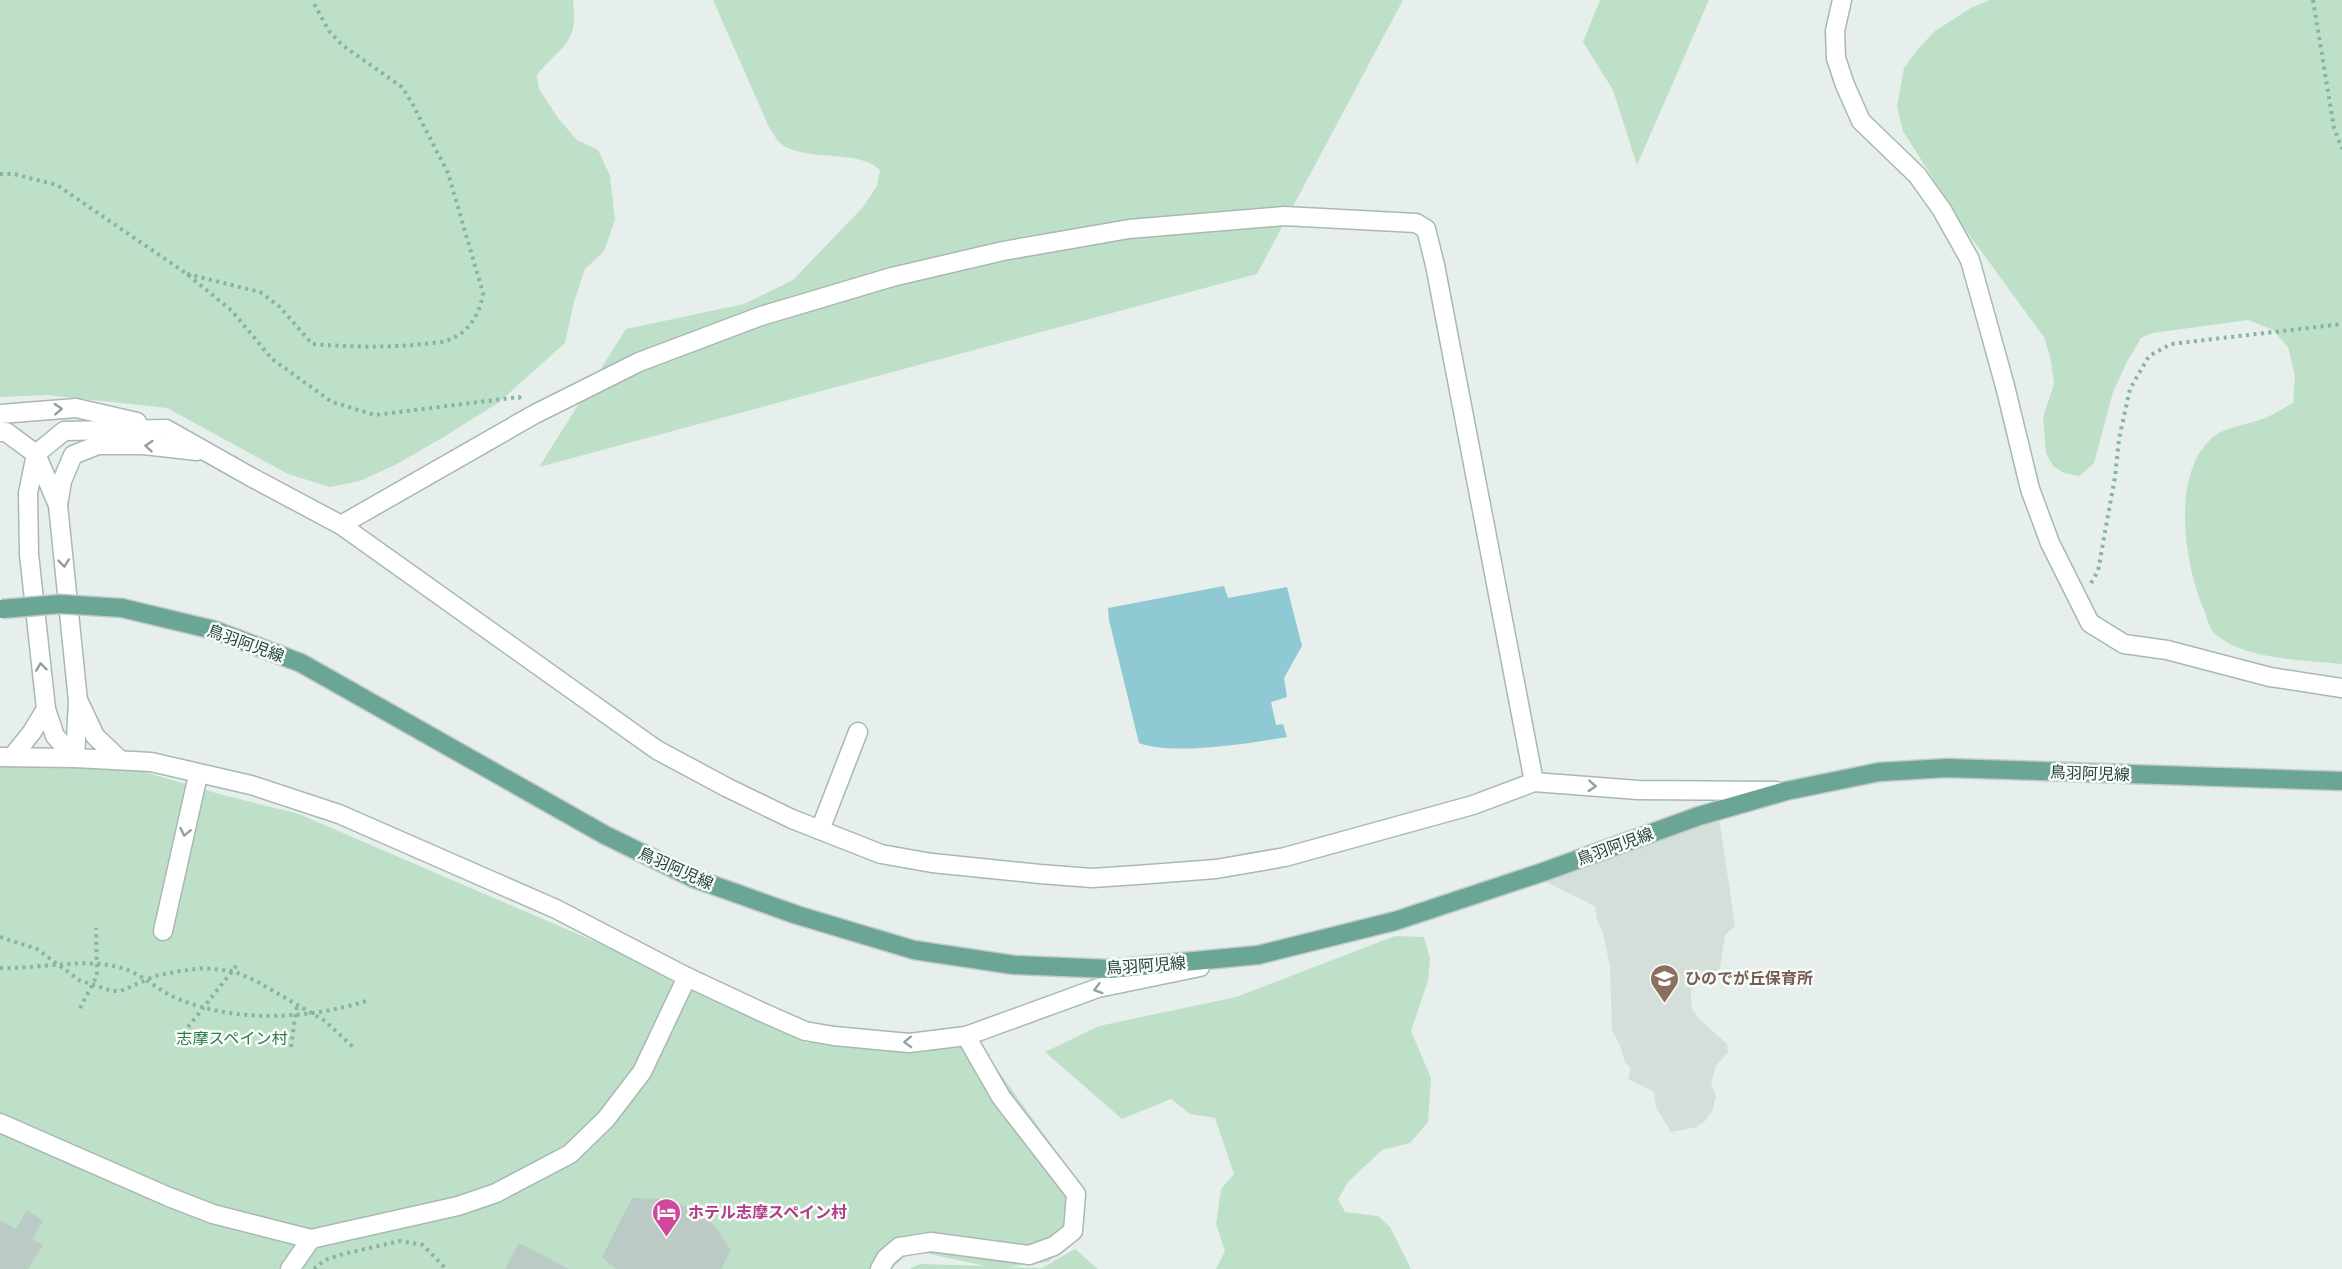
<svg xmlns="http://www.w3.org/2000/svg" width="2342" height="1269" font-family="'Golos Text','Noto Sans JP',sans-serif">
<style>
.built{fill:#d4dfda}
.green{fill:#bfe0c8}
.water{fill:#8ec9d4}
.building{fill:#bbcac4}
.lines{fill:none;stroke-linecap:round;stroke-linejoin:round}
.minor-casing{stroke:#a8b8b2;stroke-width:21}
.major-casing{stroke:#c2cac8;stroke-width:21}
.path{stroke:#86b3a5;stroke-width:4;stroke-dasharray:3 4.5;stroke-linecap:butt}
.minor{stroke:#fff;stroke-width:18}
.major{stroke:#6aa596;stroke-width:18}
.major-bridge-casing{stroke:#c2cac8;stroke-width:21;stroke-linecap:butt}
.major-bridge{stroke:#6aa596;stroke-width:18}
.oneway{stroke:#92a09c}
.labels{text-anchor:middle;stroke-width:5;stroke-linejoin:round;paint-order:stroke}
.street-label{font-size:16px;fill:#24423a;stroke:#f7fbf9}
.education-label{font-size:16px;font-weight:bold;fill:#785e54;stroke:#f7fbf9;text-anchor:start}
.park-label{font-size:16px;fill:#2d7a4b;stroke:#f7fbf9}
.hotel-label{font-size:16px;font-weight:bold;fill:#b23c85;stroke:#f7fbf9;text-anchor:start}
</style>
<rect width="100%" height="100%" fill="#e6efeb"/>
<polygon class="built" points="1719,817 1735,926 1725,935 1720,969 1697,982 1691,991 1691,998 1692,1008 1699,1019 1727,1044 1728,1052 1716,1066 1711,1083 1716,1097 1712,1111 1705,1121 1697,1127 1671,1132 1656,1107 1654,1092 1628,1079 1631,1068 1625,1063 1620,1045 1612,1030 1610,967 1604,936 1597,920 1595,906 1542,880"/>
<g class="green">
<path d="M0,0H573C579,45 562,44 537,75L539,89L558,118L577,140L598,150L610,176L615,220L604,251L585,269L574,302L565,343L498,403L442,438L395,465L360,481L330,487L288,474L167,408L47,395L0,397Z"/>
<path d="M713,0H1403L1257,274L539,467L626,329L744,304L793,280L863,207L877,186L880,170C858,149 812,162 784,146C778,143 773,133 769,127Z"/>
<polygon points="1600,0 1709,0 1637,165 1613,90 1583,42"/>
<path d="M1990,0H2342V664C2304,660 2245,660 2215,634C2209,629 2207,617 2204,610C2184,564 2169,468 2217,434C2228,427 2252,423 2265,418C2275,414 2284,408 2293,403L2295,376L2288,347L2273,330L2248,320L2153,333L2141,338L2127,362L2113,392L2094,463L2079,476L2064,473L2053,466L2046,453L2043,417L2054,384L2051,360L2044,337L1964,228L1903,131L1897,107L1904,68L1918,49L1935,31L1971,8Z"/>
<polygon points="0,766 138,770 223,795 299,814 661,970 672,982 699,986 807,1043 833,1041 965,1043 989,1058 1085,1191 1079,1233 1048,1262 1008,1267 1042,1268 1075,1249 1098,1269 909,1269 920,1264 986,1266 920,1252 904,1257 891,1269 0,1269"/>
<polygon points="1395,936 1424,937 1430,958 1428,981 1411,1031 1431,1078 1428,1122 1410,1143 1382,1150 1348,1182 1338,1199 1345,1212 1378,1216 1390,1227 1411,1269 1216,1269 1225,1251 1216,1224 1221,1189 1234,1174 1215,1118 1190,1114 1171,1099 1122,1119 1045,1052 1099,1026 1236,997"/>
</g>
<path class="water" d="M1224,586L1228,598L1287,587L1302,646L1284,678L1287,697L1271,702L1276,725L1283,724L1287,737C1250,743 1172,756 1139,743L1109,620L1108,608Z"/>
<g class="building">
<polygon points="632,1198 661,1199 688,1207 713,1224 731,1250 721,1269 616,1269 602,1257"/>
<polygon points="27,1210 43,1221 32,1239 43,1245 28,1269 0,1269 0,1220 16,1229"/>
<polygon points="519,1243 569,1269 505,1269"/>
</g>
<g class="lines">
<defs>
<g id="minor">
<polyline points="1842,0 1835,31 1836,58 1845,85 1861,121 1917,175 1942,210 1970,260 2005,386 2030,489 2050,543 2090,623 2124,644 2167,650 2270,677 2342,688"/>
<polyline points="0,414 76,408 137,422"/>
<polyline points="0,432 6,432 36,454 58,505"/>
<polyline points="341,525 535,414 639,362 761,316 892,277 1003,251 1129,229 1284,216 1416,223 1426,229 1435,265 1534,782"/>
<polyline points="79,702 95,736 120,760"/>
<polyline points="0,757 75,758 151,762 251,785 339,814 556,909 687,977 764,1013 805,1031 834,1036 909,1043 966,1036 1098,988 1200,967"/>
<polyline points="12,757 32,732 46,709"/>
<polyline points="75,758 55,736 46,709 29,554 28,493 36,454 64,431 166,429 251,477 341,525 657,750 728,788 792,819 881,854 932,863 1040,874 1092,878 1137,875 1216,869 1285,857 1473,805 1534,782 1638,790 1776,791"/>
<polyline points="75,758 78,701 58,505 62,481 73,455 98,445 144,445 197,451"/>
<polyline points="820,830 858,732"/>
<polyline points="163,931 198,775"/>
<polyline points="0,1123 169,1197 213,1214 311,1239"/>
<polyline points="290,1269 311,1239 458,1206 496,1193 570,1154 606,1119 642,1072 687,977"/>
<polyline points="880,1269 886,1258 899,1247 931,1242 1029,1255 1054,1246 1073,1231 1076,1194 1001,1097 966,1036"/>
</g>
<polyline id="major" points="122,608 214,630 301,663 605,835 693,878 797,915 914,950 1014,965 1110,969 1258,955 1395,921 1543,872 1699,816 1786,791 1879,772 1947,768 2342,781"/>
</defs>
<use href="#minor" class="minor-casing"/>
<use href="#major" class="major-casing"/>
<g class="path">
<polyline points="2313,0 2334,128 2342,149"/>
<polyline points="0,174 14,174 57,185 187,274 232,311 272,359 332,402 375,415 519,397 522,400"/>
<path d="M187,274L260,292L280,307L312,344C350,347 385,348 423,344C430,343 439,343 446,341C468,334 480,315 483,293L448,173L412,103L402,87L342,45L329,31L312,0"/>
<polyline points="2091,583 2098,571 2115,477 2119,439 2130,389 2149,356 2171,344 2342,324"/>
<polyline points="0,937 37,949 79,980 112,991 121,991 155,976 180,971 203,968 233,971 258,982 325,1021 353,1047"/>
<path d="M0,968C41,969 83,957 122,968C142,974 156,989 174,997C231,1023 307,1020 366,1001"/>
<polyline points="80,1008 97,976 96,928"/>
<polyline points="188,1027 237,965"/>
<polyline points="291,1047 297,1004"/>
<polyline points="314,1269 325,1260 343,1254 400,1241 423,1245 446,1269"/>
</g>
<use href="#minor" class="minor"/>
<use href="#major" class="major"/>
<defs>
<polyline id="major-bridge" points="2,609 60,604 122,608"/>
</defs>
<use href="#major-bridge" class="major-bridge-casing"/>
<use href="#major-bridge" class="major-bridge"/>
</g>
<defs><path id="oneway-chevron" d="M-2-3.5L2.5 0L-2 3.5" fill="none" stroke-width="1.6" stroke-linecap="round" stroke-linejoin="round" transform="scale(1.5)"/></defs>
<g class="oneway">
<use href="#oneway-chevron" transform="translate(58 409) rotate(-3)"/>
<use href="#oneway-chevron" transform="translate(149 446) rotate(-175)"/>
<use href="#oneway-chevron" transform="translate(64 563) rotate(84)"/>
<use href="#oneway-chevron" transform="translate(41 667) rotate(-97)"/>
<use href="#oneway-chevron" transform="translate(1592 786) rotate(4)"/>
<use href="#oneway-chevron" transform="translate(185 832) rotate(102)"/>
<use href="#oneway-chevron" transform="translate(1098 989) rotate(164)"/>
<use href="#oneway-chevron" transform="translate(908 1042) rotate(178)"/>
</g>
<defs>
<symbol id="school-pin" viewBox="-11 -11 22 30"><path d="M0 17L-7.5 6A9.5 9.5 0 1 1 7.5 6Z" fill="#8d6e63" stroke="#f7fbf9"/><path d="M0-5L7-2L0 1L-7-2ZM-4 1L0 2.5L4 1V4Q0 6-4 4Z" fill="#fff"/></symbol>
<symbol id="hotel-pin" viewBox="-11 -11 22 30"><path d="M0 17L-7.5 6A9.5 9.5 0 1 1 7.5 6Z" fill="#d1479c" stroke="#f7fbf9"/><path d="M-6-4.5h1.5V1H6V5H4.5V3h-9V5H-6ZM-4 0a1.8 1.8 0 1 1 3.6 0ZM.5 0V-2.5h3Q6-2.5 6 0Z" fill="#fff"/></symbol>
</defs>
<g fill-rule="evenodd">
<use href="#school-pin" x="1648" y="962" width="33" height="45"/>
<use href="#hotel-pin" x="650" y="1196" width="33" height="45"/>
</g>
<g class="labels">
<g class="street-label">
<text transform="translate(246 643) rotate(20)" y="6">鳥羽阿児線</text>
<text transform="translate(2090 773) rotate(2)" y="6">鳥羽阿児線</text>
<text transform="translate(1615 846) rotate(-20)" y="6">鳥羽阿児線</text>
<text transform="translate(676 868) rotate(24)" y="6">鳥羽阿児線</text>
<text transform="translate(1146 965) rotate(-4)" y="6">鳥羽阿児線</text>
</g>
<g class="education-label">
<text x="1685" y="984">ひのでが丘保育所</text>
</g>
<g class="park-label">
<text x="232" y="1044">志摩スペイン村</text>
</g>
<g class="hotel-label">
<text x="688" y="1218">ホテル志摩スペイン村</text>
</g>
</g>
</svg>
